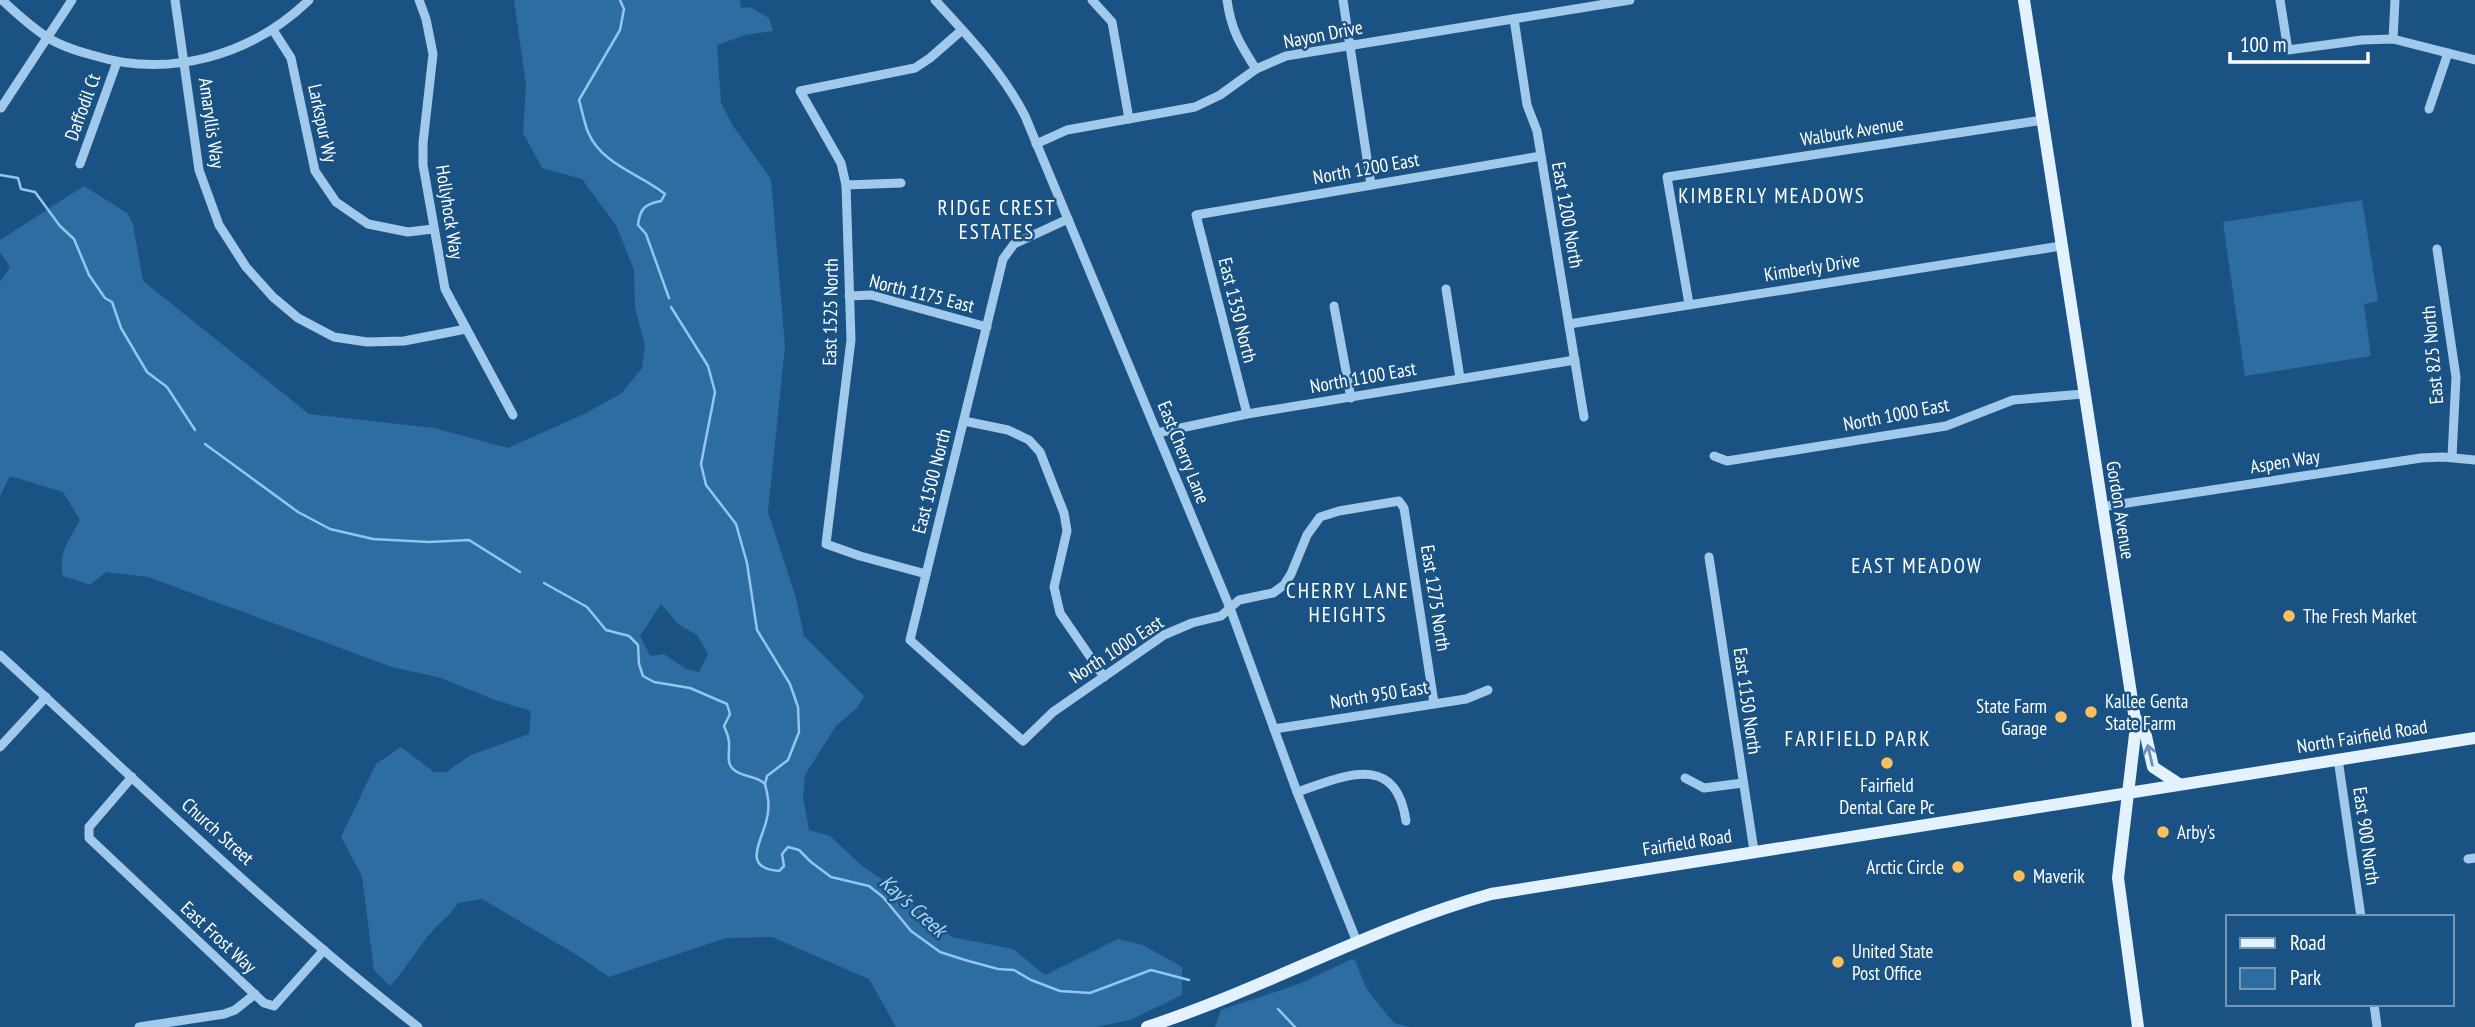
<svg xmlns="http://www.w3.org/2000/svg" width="2475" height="1027" font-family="'PT Sans Narrow',sans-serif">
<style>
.green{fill:#2d6da2;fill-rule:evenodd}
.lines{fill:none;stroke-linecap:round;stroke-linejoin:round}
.stream{stroke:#92c6ed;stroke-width:2.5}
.minor{stroke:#a0c9eb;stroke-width:9}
.major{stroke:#e4f1ff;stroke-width:12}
.oneway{stroke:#6b92b5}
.poi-dot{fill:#fdbe5c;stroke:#1a5383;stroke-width:2.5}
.labels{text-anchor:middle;stroke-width:5;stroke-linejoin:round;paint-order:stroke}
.street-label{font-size:19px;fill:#fff;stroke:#1a5383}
.poi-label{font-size:19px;fill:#fff;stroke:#1a5383;text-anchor:start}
.neighbourhood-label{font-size:21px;letter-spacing:2px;fill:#fff;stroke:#1a5383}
.water-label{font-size:21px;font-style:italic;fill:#abd3f3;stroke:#1a5383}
</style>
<rect width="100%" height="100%" fill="#1a5383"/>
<g class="green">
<path d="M514,0H740L741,8L750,7L769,18L773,31L745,35L717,45L721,103L733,126L771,179L785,346L768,512L796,598L804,636L864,696L857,708L836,726L805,775L803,797L809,830L830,836L861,865L892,886L952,937L1013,949L1045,975L1118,939L1143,945L1182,967V995L1130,1020L1096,1027H896L869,979L772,937L726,938L609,977L577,955L482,899L458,903C452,913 444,919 435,928C419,945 407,968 390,986L374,970L362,876L341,837L376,764L401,747L434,772H446L471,755L529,734L531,711L495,700L441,678L392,667L148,577L106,572L90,585L63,576C58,552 69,541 80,520L63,492L10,476L0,496V282L10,267L0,252V240L84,186L127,213L133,224L143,281L309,414L434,428L508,448L584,414L622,393L642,368L645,345L635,308L634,270L617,227L582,179L542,168L523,133L526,85ZM661,604L678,624L697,635L708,654L699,672L686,669L664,654L650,656L640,636Z"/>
<polygon points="2362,200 2378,301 2364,304 2371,356 2245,376 2223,222"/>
<polygon points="1352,959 1355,960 1366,988 1375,1000 1394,1023 1409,1027 1215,1027 1221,1010 1299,984"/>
</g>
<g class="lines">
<g class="stream">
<path d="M620,0L624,9L620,30L579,100C582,110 584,122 588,132C601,164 640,174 665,194L661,201C645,204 640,208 638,225L646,234L669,298"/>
<polyline points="0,175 18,178 21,189 35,192 60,226 74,239 89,275 105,298 112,302 121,328 147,372 167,387 195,430"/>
<polyline points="671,307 708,366 715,392 701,464 706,485 736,524 747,563 757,630 790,684 798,707 799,732 788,760 767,776 765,784"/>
<polyline points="205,444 298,512 330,529 373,539 429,542 469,540 520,572"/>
<path d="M544,583L587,607L606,630L629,636L638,645L639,664L643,676L654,682L690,688L727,704L730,714L724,726C726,731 729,737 729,743C730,755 724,766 739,773C749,778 757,776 765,784"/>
<path d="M765,784C768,796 770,806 767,818C763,840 740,868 779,871L784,866L782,854L788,847L799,850L811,862L831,877L869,886L883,897L911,931L940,952L965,960L998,969L1014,970L1031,980L1060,991L1090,993L1151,970L1189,980"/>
<polyline points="1278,1009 1295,1027"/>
</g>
<g class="minor">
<path d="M2,0C16,13 31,27 47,37C60,46 77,51 92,55C169,79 251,56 309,0"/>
<polyline points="175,0 199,170 219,225 246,267 273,297 298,318 334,337 367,342 404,341 466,329"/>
<polyline points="419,0 426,19 433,54 423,143 423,165 445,289 513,415"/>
<path d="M935,0C968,36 1002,71 1025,116L1230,608L1297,792L1357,942"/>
<polyline points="1092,0 1112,22 1129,119"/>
<path d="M1227,0C1231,30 1240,44 1256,69"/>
<polyline points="1343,0 1371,185"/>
<polyline points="2280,0 2288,50 2362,40 2393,39 2475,60"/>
<polyline points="1514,19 1527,105 1537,131 1584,417"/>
<polyline points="273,30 291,58 315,171 336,202 368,224 408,232 433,229"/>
<polyline points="2393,39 2395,0"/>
<polyline points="1,108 72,0"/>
<polyline points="2429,109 2448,53"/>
<polyline points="1036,144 1067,130 1195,107 1220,95 1256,69 1286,56 1630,0"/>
<polyline points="80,164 117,62"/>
<polyline points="846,185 901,183"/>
<polyline points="1068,219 1014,244 1003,259 910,640 1023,741 1053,712 1164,635 1192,623 1221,616 1239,600 1273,593 1284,585 1291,574 1307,535 1320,517 1339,511 1399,501 1404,508 1434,703"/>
<polyline points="2437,249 2456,377 2452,457"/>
<polyline points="1446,289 1460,378"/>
<polyline points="849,296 871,295 987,327"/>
<polyline points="1689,304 1667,177 2043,120"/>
<polyline points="1334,306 1351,398"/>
<polyline points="1569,324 2061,246"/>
<polyline points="1247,414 1196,215 1541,156"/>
<polyline points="964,421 1008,430 1029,440 1040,452 1064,513 1067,531 1054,587 1060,613 1104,677"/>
<polyline points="1157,433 1247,414 1575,360"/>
<polyline points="1714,456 1727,461 1946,426 2013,400 2083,394"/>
<polyline points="2101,507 2421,458 2443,457 2475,460"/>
<polyline points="1709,557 1754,851"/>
<polyline points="926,574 860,556 826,544 851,340 846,185 841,163 800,91 915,68 930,58 962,30"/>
<path d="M0,655C137,781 271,913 418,1027"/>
<polyline points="1274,729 1466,699 1488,690"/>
<polyline points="0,747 46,697"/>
<polyline points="2338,759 2361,917"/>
<polyline points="132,777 89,827 89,838 264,1003 274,1006 324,950"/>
<polyline points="1685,778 1704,788 1743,783"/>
<path d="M1297,792C1344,776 1396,751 1406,821"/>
<polyline points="2468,859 2475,858"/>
<polyline points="2374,1004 2377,1027"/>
<polyline points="139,1027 224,1014 235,1010 255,994"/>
</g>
<g class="major">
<polyline points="2024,0 2136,726 2118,878 2138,1027"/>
<polyline points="2136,719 2146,736 2153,767 2179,784"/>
<path d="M1147,1027C1264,989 1372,927 1491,894L2475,738"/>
</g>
</g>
<defs><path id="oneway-shaft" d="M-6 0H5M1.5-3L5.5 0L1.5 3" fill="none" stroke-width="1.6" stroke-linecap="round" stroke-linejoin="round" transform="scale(1.75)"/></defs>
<use class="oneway" href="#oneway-shaft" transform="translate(2150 755) rotate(-103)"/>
<g class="poi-dot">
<circle cx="2289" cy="616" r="7"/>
<circle cx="2091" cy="712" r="7"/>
<circle cx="2061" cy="717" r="7"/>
<circle cx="1887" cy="763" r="7"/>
<circle cx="2163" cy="832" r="7"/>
<circle cx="1958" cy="867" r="7"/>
<circle cx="2019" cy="876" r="7"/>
<circle cx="1838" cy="962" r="7"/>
</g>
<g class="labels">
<g class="street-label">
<text transform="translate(1323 34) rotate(-11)" y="7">Nayon Drive</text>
<text transform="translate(82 107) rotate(-70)" y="7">Daffodil Ct</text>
<text transform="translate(212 123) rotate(82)" y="7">Amaryllis Way</text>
<text transform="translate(323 123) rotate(78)" y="7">Larkspur Wy</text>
<text transform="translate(1852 131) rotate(-9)" y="7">Walburk Avenue</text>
<text transform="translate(1366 168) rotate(-10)" y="7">North 1200 East</text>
<text transform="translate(450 212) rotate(81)" y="7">Hollyhock Way</text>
<text transform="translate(1568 215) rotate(80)" y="7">East 1200 North</text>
<text transform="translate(1812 267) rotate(-9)" y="7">Kimberly Drive</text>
<text transform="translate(922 293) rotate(14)" y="7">North 1175 East</text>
<text transform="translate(1238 310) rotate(76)" y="7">East 1350 North</text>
<text transform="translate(830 312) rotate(-89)" y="7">East 1525 North</text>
<text transform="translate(2432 355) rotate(-95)" y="7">East 825 North</text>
<text transform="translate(1363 377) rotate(-10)" y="7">North 1100 East</text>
<text transform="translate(1896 414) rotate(-11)" y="7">North 1000 East</text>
<text transform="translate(1184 452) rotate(68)" y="7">East Cherry Lane</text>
<text transform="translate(2285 461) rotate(-9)" y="7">Aspen Way</text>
<text transform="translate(931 481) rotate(-76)" y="7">East 1500 North</text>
<text transform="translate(2121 510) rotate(81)" y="7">Gordon Avenue</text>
<text transform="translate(1436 598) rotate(81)" y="7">East 1275 North</text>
<text transform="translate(1116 649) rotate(-33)" y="7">North 1000 East</text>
<text transform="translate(1379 694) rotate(-9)" y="7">North 950 East</text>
<text transform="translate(1748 701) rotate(82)" y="7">East 1150 North</text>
<text transform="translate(2362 736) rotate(-9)" y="7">North Fairfield Road</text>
<text transform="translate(218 831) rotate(42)" y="7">Church Street</text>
<text transform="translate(2367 836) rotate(82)" y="7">East 900 North</text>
<text transform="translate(1687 842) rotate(-9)" y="7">Fairfield Road</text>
<text transform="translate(219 937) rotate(43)" y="7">East Frost Way</text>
</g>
<g class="poi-label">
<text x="2303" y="623">The Fresh Market</text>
<text x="2105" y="708">Kallee Genta<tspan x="2105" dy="22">State Farm</tspan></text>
<text x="2047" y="713" text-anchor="end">State Farm<tspan x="2047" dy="22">Garage</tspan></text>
<text x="1887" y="792" text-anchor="middle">Fairfield<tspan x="1887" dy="22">Dental Care Pc</tspan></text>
<text x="2177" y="839">Arby's</text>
<text x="1944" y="874" text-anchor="end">Arctic Circle</text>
<text x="2033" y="883">Maverik</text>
<text x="1852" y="958">United State<tspan x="1852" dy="22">Post Office</tspan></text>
</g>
<g class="neighbourhood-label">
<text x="1772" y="203">KIMBERLY MEADOWS</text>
<text x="997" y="215">RIDGE CREST<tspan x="997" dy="24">ESTATES</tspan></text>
<text x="1917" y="573">EAST MEADOW</text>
<text x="1348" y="598">CHERRY LANE<tspan x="1348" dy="24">HEIGHTS</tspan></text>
<text x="1858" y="746">FARIFIELD PARK</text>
</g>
<g class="water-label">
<text transform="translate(913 906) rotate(42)" y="7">Kay's Creek</text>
</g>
</g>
<rect x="2226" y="915" width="228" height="91" fill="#1a5383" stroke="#7698b5" stroke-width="2"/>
<rect x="2240" y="938" width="35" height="10" fill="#e4f1ff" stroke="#7698b5" stroke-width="2"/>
<text x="2290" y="950" font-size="21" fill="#ffffff">Road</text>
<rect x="2240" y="968" width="35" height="21" fill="#2d6da2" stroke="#7698b5" stroke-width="2"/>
<text x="2290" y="985" font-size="21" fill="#ffffff">Park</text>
<path d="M2230 52v10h138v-10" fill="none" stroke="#ffffff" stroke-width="3.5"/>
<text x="2240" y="52" font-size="21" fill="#ffffff" stroke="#1a5383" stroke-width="5" paint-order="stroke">100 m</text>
</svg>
